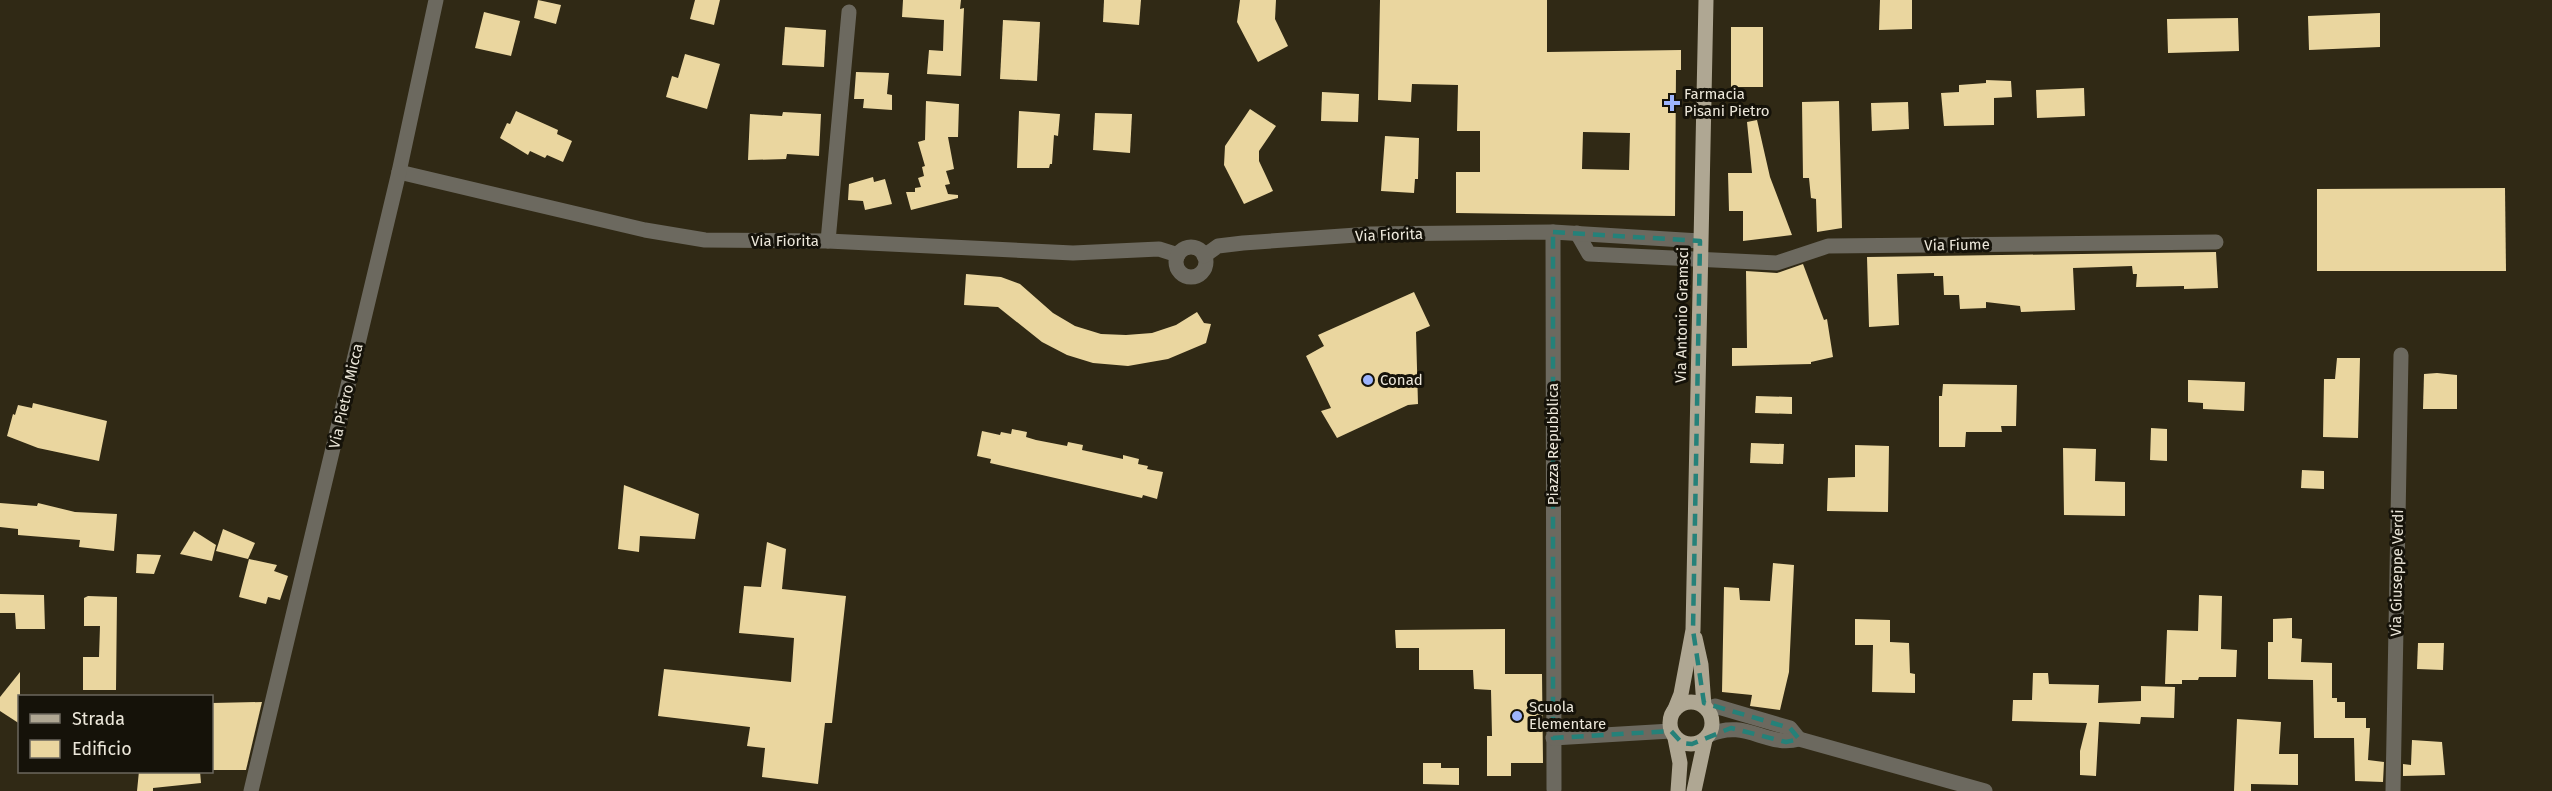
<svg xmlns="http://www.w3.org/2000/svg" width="2552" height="791" font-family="'Fira Sans',sans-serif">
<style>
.building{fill:#ead69f;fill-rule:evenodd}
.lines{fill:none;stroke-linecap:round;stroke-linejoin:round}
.minor{stroke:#6c695f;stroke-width:15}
.major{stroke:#afa793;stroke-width:15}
.marked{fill:none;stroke:#258179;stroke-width:4.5;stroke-dasharray:12 8;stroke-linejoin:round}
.poi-dot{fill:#9db4fd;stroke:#151209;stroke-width:2}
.labels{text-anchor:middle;stroke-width:6;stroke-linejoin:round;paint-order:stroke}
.poi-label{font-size:15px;fill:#ece7da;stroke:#151209;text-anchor:start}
.street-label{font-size:15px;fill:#ece7da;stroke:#151209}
</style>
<rect width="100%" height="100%" fill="#302915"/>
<g class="building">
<polygon points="538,0 561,5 556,24 534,18"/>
<polygon points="695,0 720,0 714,25 690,19"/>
<polygon points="903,0 961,0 960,9 964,8 961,76 927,74 929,50 943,51 944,20 902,17"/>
<polygon points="1104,0 1141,0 1139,25 1103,22"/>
<polygon points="1240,0 1276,0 1275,19 1288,46 1258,62 1237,22"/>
<path d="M1380,0H1547V52L1681,50V70H1676L1675,216L1456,213V172H1480V131H1457L1458,85L1412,84L1411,102L1378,100ZM1583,132L1630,133L1629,170L1582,169Z"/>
<polygon points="1880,0 1912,0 1912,29 1879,30"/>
<polygon points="484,12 520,21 511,56 475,48"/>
<polygon points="2380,13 2380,47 2309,50 2308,16"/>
<polygon points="2238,18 2239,51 2168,53 2167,19"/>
<polygon points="1003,20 1040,22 1037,81 1000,79"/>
<polygon points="785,27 826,30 824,67 782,65"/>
<rect x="1731" y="27" width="32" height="60"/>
<polygon points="685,54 720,64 707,109 666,97 672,76 678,78"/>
<polygon points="856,72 889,73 887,94 892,95 892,110 863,108 864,99 854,99"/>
<polygon points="1986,80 2011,81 2012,97 1994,98 1994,125 1944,126 1941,93 1959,92 1959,85 1986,83"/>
<polygon points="2084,88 2085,116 2037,118 2036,90"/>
<polygon points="1322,92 1359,94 1358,122 1321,121"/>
<polygon points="926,101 959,104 958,137 948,137 954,169 946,171 950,184 945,185 948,194 958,195 958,198 911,210 906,192 915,192 915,188 921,187 918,178 924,176 922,167 925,166 918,142 925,140"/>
<polygon points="1839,101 1842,228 1817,232 1816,199 1811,198 1809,178 1803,178 1802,102"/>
<polygon points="1908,102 1909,129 1872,131 1871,103"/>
<polygon points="1250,109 1276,126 1259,151 1259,161 1273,191 1244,204 1224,165 1225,146"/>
<polygon points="516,111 558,130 557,134 572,141 563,162 547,155 545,158 530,151 528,155 500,138 507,123 510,124"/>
<polygon points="1019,111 1060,114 1058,136 1054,135 1052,164 1050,164 1049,168 1017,168"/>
<polygon points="783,112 821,114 819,156 787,154 786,159 748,160 750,114 782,116"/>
<polygon points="1095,113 1132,114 1130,153 1093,150"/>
<polygon points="1757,120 1770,177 1792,235 1743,241 1743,211 1729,211 1728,173 1752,173 1747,122"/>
<polygon points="1385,136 1419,138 1418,179 1415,179 1414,193 1381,191"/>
<polygon points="873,177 874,182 885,179 892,204 865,210 863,201 848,200 849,184"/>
<polygon points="2505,188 2506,271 2317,271 2317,189"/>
<polygon points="2216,252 2218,288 2184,289 2184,286 2136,287 2137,274 2133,274 2132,266 2073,268 2075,310 2021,312 2020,306 1986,302 1986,308 1960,309 1959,295 1944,295 1943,276 1934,276 1934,273 1897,274 1899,325 1869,327 1867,257"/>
<polygon points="1803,264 1824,320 1827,319 1833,357 1811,362 1811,364 1732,366 1732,348 1747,348 1746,271 1777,273"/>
<polygon points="966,274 1001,277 1020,284 1053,313 1075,326 1101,334 1126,335 1152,333 1176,325 1197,312 1204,323 1211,324 1206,343 1168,359 1128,366 1093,363 1067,355 1042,342 998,307 964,305"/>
<polygon points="1414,292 1430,326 1416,332 1418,404 1408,405 1337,438 1321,411 1331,408 1306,356 1324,346 1318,335"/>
<polygon points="2337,358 2360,358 2358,438 2323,437 2324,379 2335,379"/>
<polygon points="2437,373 2457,375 2457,409 2423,409 2424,374"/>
<polygon points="2188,380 2245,382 2244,411 2203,409 2203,403 2188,402"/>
<polygon points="1943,384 2017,385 2016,426 2001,426 2002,432 1966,432 1965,447 1939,447 1939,396 1942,396"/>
<polygon points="1756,396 1792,397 1792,414 1755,413"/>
<polygon points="33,403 107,421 99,461 38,448 7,436 13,414 15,415 18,405 32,408"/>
<polygon points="2151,428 2167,429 2167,461 2150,460"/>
<polygon points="1012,429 1027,432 1026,437 1036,440 1067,446 1068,442 1083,445 1082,450 1123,459 1123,455 1139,459 1138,464 1148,466 1147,469 1163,472 1157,499 1143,495 1142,498 990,463 991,459 977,456 982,431 1000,435 1001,432 1011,434"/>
<polygon points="1751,443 1784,444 1783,464 1750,463"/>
<polygon points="1855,445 1889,446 1888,512 1827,511 1828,478 1855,477"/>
<polygon points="2063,448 2096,449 2095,481 2125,482 2125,516 2064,515"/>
<polygon points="2302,470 2324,471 2324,489 2301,488"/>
<polygon points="624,485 699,514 695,539 640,536 639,552 618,549"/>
<polygon points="0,503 37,506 38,503 75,512 117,514 114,551 79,547 80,540 18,535 18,529 0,527"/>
<polygon points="223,529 255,543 248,559 216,551"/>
<polygon points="194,531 216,545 212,561 180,554"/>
<polygon points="767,542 786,549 782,589 846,596 832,723 825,723 818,784 762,777 765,748 747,746 750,727 658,716 664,669 791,682 794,638 739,633 744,586 761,587"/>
<polygon points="137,554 161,555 154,574 136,573"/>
<polygon points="249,559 277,565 274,571 288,576 280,600 268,597 266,604 239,597"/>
<polygon points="1773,563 1794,565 1789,672 1780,710 1750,706 1752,695 1722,692 1724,587 1739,588 1740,600 1770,601"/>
<polygon points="0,594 44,595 45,629 16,629 15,613 0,613"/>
<polygon points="2199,595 2222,596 2221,649 2237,650 2236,677 2199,677 2198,680 2182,680 2182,684 2165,684 2167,630 2198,631"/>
<polygon points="88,596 117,597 116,690 83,690 83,657 99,657 100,626 84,626 84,598"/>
<polygon points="2292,618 2292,638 2302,639 2301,662 2332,663 2332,698 2337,698 2337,702 2345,702 2345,718 2366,718 2366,728 2370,728 2368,760 2384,762 2383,782 2355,781 2354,738 2314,738 2313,680 2268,679 2268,642 2273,642 2273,619"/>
<polygon points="1855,619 1890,620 1890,642 1909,643 1910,673 1915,674 1915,693 1872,692 1873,645 1855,645"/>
<polygon points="1505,629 1505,674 1542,674 1543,763 1511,763 1511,776 1487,776 1487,736 1492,736 1491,690 1474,689 1473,670 1419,670 1419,648 1396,648 1395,630"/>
<polygon points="2418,643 2444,643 2443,670 2417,669"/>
<polygon points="20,672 20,724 0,711 0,697"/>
<polygon points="2033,673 2048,673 2049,684 2099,685 2098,703 2141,701 2141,686 2175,687 2174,718 2141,717 2140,724 2099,722 2096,776 2080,775 2080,751 2087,723 2012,721 2013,700 2032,700"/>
<polygon points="262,702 246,770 212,770 212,703"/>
<polygon points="2237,719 2281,722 2279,754 2298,754 2298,785 2251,784 2251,791 2234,791"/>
<polygon points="2412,740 2442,742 2445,775 2403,776 2403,764 2411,765"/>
<polygon points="1423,763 1441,763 1441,768 1459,768 1459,785 1423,784"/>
<polygon points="139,771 200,771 201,783 153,788 153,791 137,791"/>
</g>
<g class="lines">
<g class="minor">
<polyline points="399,172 645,230 705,240 828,241 1073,253 1159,249 1178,255"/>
<polyline points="1553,232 1554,789"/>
<polyline points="1577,233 1589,254 1777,263 1828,246 2216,242"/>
<polyline points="828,241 849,12"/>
<circle cx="1191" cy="262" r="15"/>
<polyline points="1204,256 1218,246 1243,243 1371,234 1553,232 1700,241"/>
<polyline points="1707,709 1715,706 1790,728 1799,739"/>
<path d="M1709,735C1746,718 1766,748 1799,739L1985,791"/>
<polyline points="1553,738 1671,731"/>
<polyline points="251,791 399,172 436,0"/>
<polyline points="2393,791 2401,355"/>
</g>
<g class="major">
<polyline points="1695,638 1701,665 1704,706"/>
<circle cx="1691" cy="723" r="21"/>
<polyline points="1675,709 1681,694 1693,630 1706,0"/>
<polyline points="1675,738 1680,763 1678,791"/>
<polyline points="1694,791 1705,740"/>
</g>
</g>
<path class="marked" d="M1553,232L1700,241L1693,630L1704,703L1790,728L1799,739L1786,742L1731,728L1692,744L1682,743L1671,731L1553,738Z"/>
<g class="poi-dot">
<path d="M1669 94h6v6h6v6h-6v6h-6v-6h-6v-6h6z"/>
<circle cx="1368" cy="380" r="6"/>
<circle cx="1517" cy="716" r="6"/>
</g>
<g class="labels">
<g class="poi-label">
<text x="1684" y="99">Farmacia<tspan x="1684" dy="17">Pisani Pietro</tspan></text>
<text x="1380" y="385">Conad</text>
<text x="1529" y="712">Scuola<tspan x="1529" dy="17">Elementare</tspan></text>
</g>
<g class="street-label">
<text transform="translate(1389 235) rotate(-2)" y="5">Via Fiorita</text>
<text x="785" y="246">Via Fiorita</text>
<text transform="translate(1957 245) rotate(-1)" y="5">Via Fiume</text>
<text transform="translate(1682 315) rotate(-89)" y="5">Via Antonio Gramsci</text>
<text transform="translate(346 396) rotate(-77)" y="5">Via Pietro Micca</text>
<text transform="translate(1553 444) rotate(-90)" y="5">Piazza Repubblica</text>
<text transform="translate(2397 573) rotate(-89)" y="5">Via Giuseppe Verdi</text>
</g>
</g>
<rect x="18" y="695" width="195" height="78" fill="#151209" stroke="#6b675d" stroke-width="1.5"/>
<rect x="30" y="714" width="30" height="9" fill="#afa793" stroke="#6b675d" stroke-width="1.5"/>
<text x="72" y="725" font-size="18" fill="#ece7da">Strada</text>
<rect x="30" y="740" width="30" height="18" fill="#ead69f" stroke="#6b675d" stroke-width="1.5"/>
<text x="72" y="755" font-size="18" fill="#ece7da">Edificio</text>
</svg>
